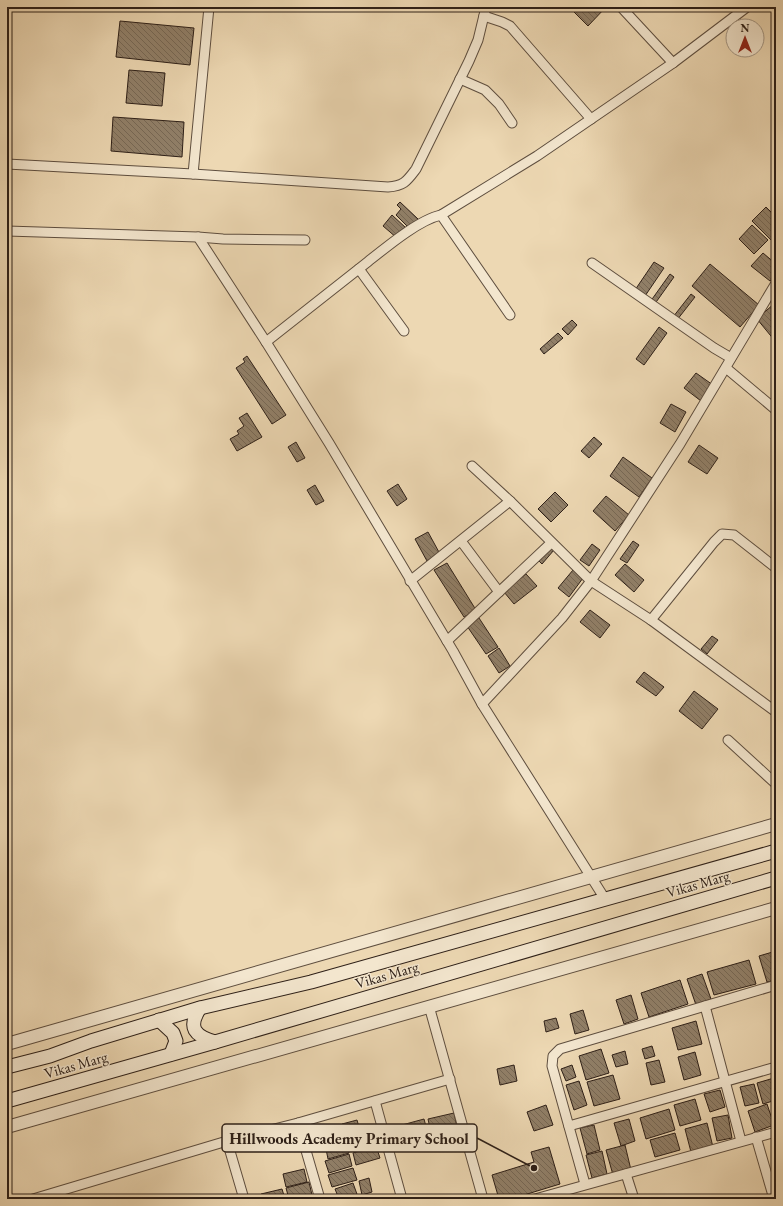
<svg xmlns="http://www.w3.org/2000/svg" width="783" height="1206" font-family="'EB Garamond',serif">
<style>
.building{fill:url(#building-back-hatch);stroke:#2e2018}
.lines{fill:none;stroke-linecap:round;stroke-linejoin:round}
.minor-casing{stroke:#5e4e3f;stroke-width:11}
.tertiary-casing{stroke:#5e4e3f;stroke-width:14}
.secondary-casing{stroke:#2e2018;stroke-width:15}
.minor{stroke:#f3e6ce;stroke-width:9}
.tertiary{stroke:#f3e6ce;stroke-width:12}
.secondary{stroke:#f3e6ce;stroke-width:13}
.labels{text-anchor:middle;stroke-width:3;stroke-linejoin:round;paint-order:stroke}
.street-label{font-size:15px;fill:#2e2018;stroke:#f3e6ce}
.leader{fill:none;stroke:#2e2018;stroke-width:1.5}
.callout-dot{fill:#2e2018;stroke:#f3e6ce;stroke-width:1.5}
.callout{fill:#f3e6ce;stroke:#2e2018;stroke-width:1.5}
.callout-label{font-size:16px;text-anchor:middle;font-weight:bold;fill:#2e2018}
</style>
<defs>
<pattern id="building-back-hatch" width="6" height="6" patternUnits="userSpaceOnUse"><rect width="6" height="6" fill="#918069"/><path d="M-1 5l2 2M0 0l6 6M5-1l2 2" fill="none" stroke="#776855"/></pattern>
</defs>
<rect width="100%" height="100%" fill="#edd8b3"/>
<filter id="stains"><feTurbulence type="fractalNoise" baseFrequency=".005" numOctaves="4"/><feColorMatrix values="0 0 0 0 .2 0 0 0 0 .09 0 0 0 0 .02 0 0 0 .5 -.17"/></filter>
<radialGradient id="worn" r=".72"><stop offset=".6" stop-color="#630" stop-opacity="0"/><stop offset="1" stop-color="#630" stop-opacity=".3"/></radialGradient>
<g class="building">
<polygon points="578,7 606,7 588,26 574,12"/>
<polygon points="120,21 194,28 190,65 116,57"/>
<polygon points="129,70 165,73 162,106 126,103"/>
<polygon points="113,117 184,122 182,157 111,151"/>
<polygon points="400,202 418,219 409,228 396,215 401,209 397,205"/>
<polygon points="766,207 776,217 776,235 771,240 752,221"/>
<polygon points="392,215 406,228 397,238 383,226"/>
<polygon points="752,225 768,240 754,254 739,239"/>
<polygon points="763,253 776,264 776,274 770,281 751,266"/>
<polygon points="654,262 664,268 645,296 635,290"/>
<polygon points="710,264 759,305 740,327 692,286"/>
<polygon points="670,274 674,277 654,305 650,302"/>
<polygon points="691,294 695,297 677,320 673,317"/>
<polygon points="776,302 776,340 775,341 757,319"/>
<polygon points="572,320 577,325 568,335 562,329"/>
<polygon points="659,327 667,333 644,365 636,359"/>
<polygon points="558,333 563,338 544,354 540,349"/>
<polygon points="247,356 286,415 272,424 236,368 245,362 243,359"/>
<polygon points="696,373 713,385 701,401 684,388"/>
<polygon points="671,404 686,412 675,432 660,423"/>
<polygon points="247,413 262,437 237,451 230,439 239,434 237,431 244,426 239,418"/>
<polygon points="594,437 602,444 589,458 581,451"/>
<polygon points="296,442 305,458 297,462 288,447"/>
<polygon points="699,445 718,458 707,474 688,462"/>
<polygon points="623,457 652,478 639,497 610,476"/>
<polygon points="398,484 407,499 397,506 387,491"/>
<polygon points="315,485 324,501 316,505 307,490"/>
<polygon points="555,492 568,505 551,522 538,509"/>
<polygon points="606,496 629,515 615,531 593,511"/>
<polygon points="428,532 440,554 427,561 415,539"/>
<polygon points="633,541 639,545 627,563 620,559"/>
<polygon points="592,544 600,550 589,566 580,560"/>
<polygon points="550,547 554,550 542,564 538,560"/>
<polygon points="447,563 476,610 464,617 434,570"/>
<polygon points="625,564 644,580 634,592 615,575"/>
<polygon points="573,570 583,578 569,597 558,588"/>
<polygon points="526,574 537,586 514,604 504,592"/>
<polygon points="590,610 610,625 600,638 580,622"/>
<polygon points="479,618 498,647 486,654 467,626"/>
<polygon points="712,636 718,640 707,654 701,649"/>
<polygon points="499,648 510,666 499,673 488,656"/>
<polygon points="644,672 664,687 656,696 636,682"/>
<polygon points="694,691 718,709 702,729 679,711"/>
<polygon points="776,951 776,980 767,982 759,956"/>
<polygon points="749,960 756,984 714,995 707,972"/>
<polygon points="702,974 711,999 696,1005 687,979"/>
<polygon points="680,980 688,1004 649,1017 641,993"/>
<polygon points="631,995 638,1019 624,1024 616,1000"/>
<polygon points="583,1010 589,1030 575,1034 570,1014"/>
<polygon points="556,1018 559,1028 546,1032 544,1021"/>
<polygon points="696,1021 702,1044 678,1050 672,1028"/>
<polygon points="652,1046 655,1056 645,1059 642,1049"/>
<polygon points="601,1049 609,1073 586,1080 579,1056"/>
<polygon points="625,1051 628,1064 616,1067 612,1055"/>
<polygon points="695,1052 701,1075 684,1080 678,1057"/>
<polygon points="659,1060 665,1082 651,1085 646,1063"/>
<polygon points="514,1065 517,1081 500,1085 497,1069"/>
<polygon points="572,1065 576,1077 566,1081 561,1069"/>
<polygon points="613,1075 620,1099 594,1106 587,1082"/>
<polygon points="774,1078 776,1086 776,1100 763,1104 757,1083"/>
<polygon points="579,1081 587,1105 574,1110 566,1085"/>
<polygon points="754,1084 759,1103 745,1106 740,1087"/>
<polygon points="720,1090 725,1107 710,1112 704,1094"/>
<polygon points="695,1099 701,1120 680,1126 674,1105"/>
<polygon points="767,1104 774,1125 755,1132 748,1111"/>
<polygon points="546,1105 553,1125 534,1131 527,1112"/>
<polygon points="669,1109 675,1130 646,1139 640,1118"/>
<polygon points="454,1113 457,1127 431,1133 428,1119"/>
<polygon points="728,1115 732,1138 717,1141 712,1118"/>
<polygon points="424,1119 428,1134 406,1140 402,1125"/>
<polygon points="629,1119 635,1141 621,1146 614,1123"/>
<polygon points="357,1120 361,1134 346,1138 342,1124"/>
<polygon points="707,1123 713,1147 691,1152 685,1129"/>
<polygon points="594,1125 600,1150 587,1154 580,1128"/>
<polygon points="675,1133 680,1150 655,1157 650,1140"/>
<polygon points="345,1139 349,1153 328,1159 325,1144"/>
<polygon points="625,1145 631,1170 613,1175 606,1150"/>
<polygon points="376,1146 380,1158 356,1165 353,1153"/>
<polygon points="549,1147 560,1184 511,1199 499,1199 492,1175 534,1162 531,1152"/>
<polygon points="602,1151 607,1174 592,1178 586,1155"/>
<polygon points="349,1154 352,1166 329,1173 325,1161"/>
<polygon points="353,1168 357,1180 332,1187 328,1175"/>
<polygon points="304,1169 307,1182 286,1187 283,1174"/>
<polygon points="369,1178 372,1192 362,1195 359,1181"/>
<polygon points="309,1182 312,1195 296,1199 289,1199 286,1188"/>
<polygon points="353,1183 358,1197 352,1199 339,1199 335,1189"/>
<polygon points="282,1189 285,1199 262,1199 261,1194"/>
</g>
<g class="lines">
<defs>
<g id="minor">
<polyline points="621,7 673,63"/>
<polyline points="484,16 502,22 510,26 591,119"/>
<polyline points="460,79 485,90 499,104 512,123"/>
<path d="M7,164L193,174L388,187C404,186 407,181 416,169L469,61L478,40L486,7"/>
<polyline points="193,174 209,7"/>
<polyline points="441,215 510,315"/>
<polyline points="7,231 198,237 223,239 305,240"/>
<polyline points="198,237 266,342 329,443 453,651 482,704 605,899"/>
<polyline points="592,263 714,348 731,358"/>
<polyline points="359,269 404,331"/>
<path d="M266,342C299,316 332,290 365,264C384,249 418,220 441,215L537,156L673,63L747,7"/>
<polyline points="726,368 776,410"/>
<polyline points="472,466 510,501 591,581 651,620 776,712"/>
<polyline points="461,541 499,592"/>
<polyline points="410,581 510,501"/>
<polyline points="651,620 714,542 722,534 734,535 776,568"/>
<polyline points="447,641 551,543"/>
<polyline points="482,704 562,618 591,581 680,444 776,283"/>
<polyline points="728,740 776,784"/>
<polyline points="429,1006 483,1199"/>
<polyline points="705,1006 741,1141"/>
<polyline points="375,1101 402,1199"/>
<polyline points="298,1123 320,1199"/>
<polyline points="569,1126 776,1067"/>
<polyline points="756,1137 774,1199"/>
<polyline points="227,1141 244,1199"/>
<polyline points="626,1174 634,1199"/>
<polyline points="585,1184 552,1066 553,1056 560,1049 776,985"/>
<polyline points="33,1199 227,1141 298,1123 450,1079"/>
<polyline points="535,1199 776,1132"/>
</g>
<g id="tertiary">
<polyline points="7,1044 776,824"/>
<polyline points="7,1127 776,908"/>
</g>
<g id="secondary">
<path d="M200,1008C187,1028 195,1036 215,1042"/>
<polyline points="159,1020 173,1033 176,1041 171,1054"/>
<polyline points="7,1067 50,1056 91,1041 200,1008 311,982 776,851"/>
<polyline points="7,1101 215,1042 776,878"/>
</g>
</defs>
<use href="#minor" class="minor-casing"/>
<use href="#tertiary" class="tertiary-casing"/>
<use href="#secondary" class="secondary-casing"/>
<use href="#minor" class="minor"/>
<use href="#tertiary" class="tertiary"/>
<use href="#secondary" class="secondary"/>
</g>
<g class="labels">
<g class="street-label">
<text transform="translate(698 884) rotate(-16)" y="5">Vikas Marg</text>
<text transform="translate(387 975) rotate(-16)" y="5">Vikas Marg</text>
<text transform="translate(76 1065) rotate(-16)" y="5">Vikas Marg</text>
</g>
</g>
<path class="leader" d="M534 1168L477 1138"/>
<circle class="callout-dot" cx="534" cy="1168" r="4"/>
<rect class="callout" x="222" y="1124" width="255" height="28" rx="4"/>
<g class="callout-label">
<text x="349" y="1144">Hillwoods Academy Primary School</text>
</g>
<rect width="783" height="1206" fill="none" stroke="#edd8b3" stroke-width="24"/>
<rect x="8" y="8" width="767" height="1190" fill="none" stroke="#2e2018" stroke-width="2"/>
<rect x="12" y="12" width="759" height="1182" fill="none" stroke="#2e2018"/>
<g transform="translate(745 38)"><circle r="19" fill="#f3e6ce" stroke="#a49785"/>
<path d="M0-3L7 15L0 10L-7 15Z" fill="#8f2418"/>
<text y="-6" font-size="11" font-weight="bold" text-anchor="middle" fill="#2e2018">N</text>
</g>
<rect width="100%" height="100%" filter="url(#stains)"/>
<rect width="100%" height="100%" fill="url(#worn)"/>
</svg>
